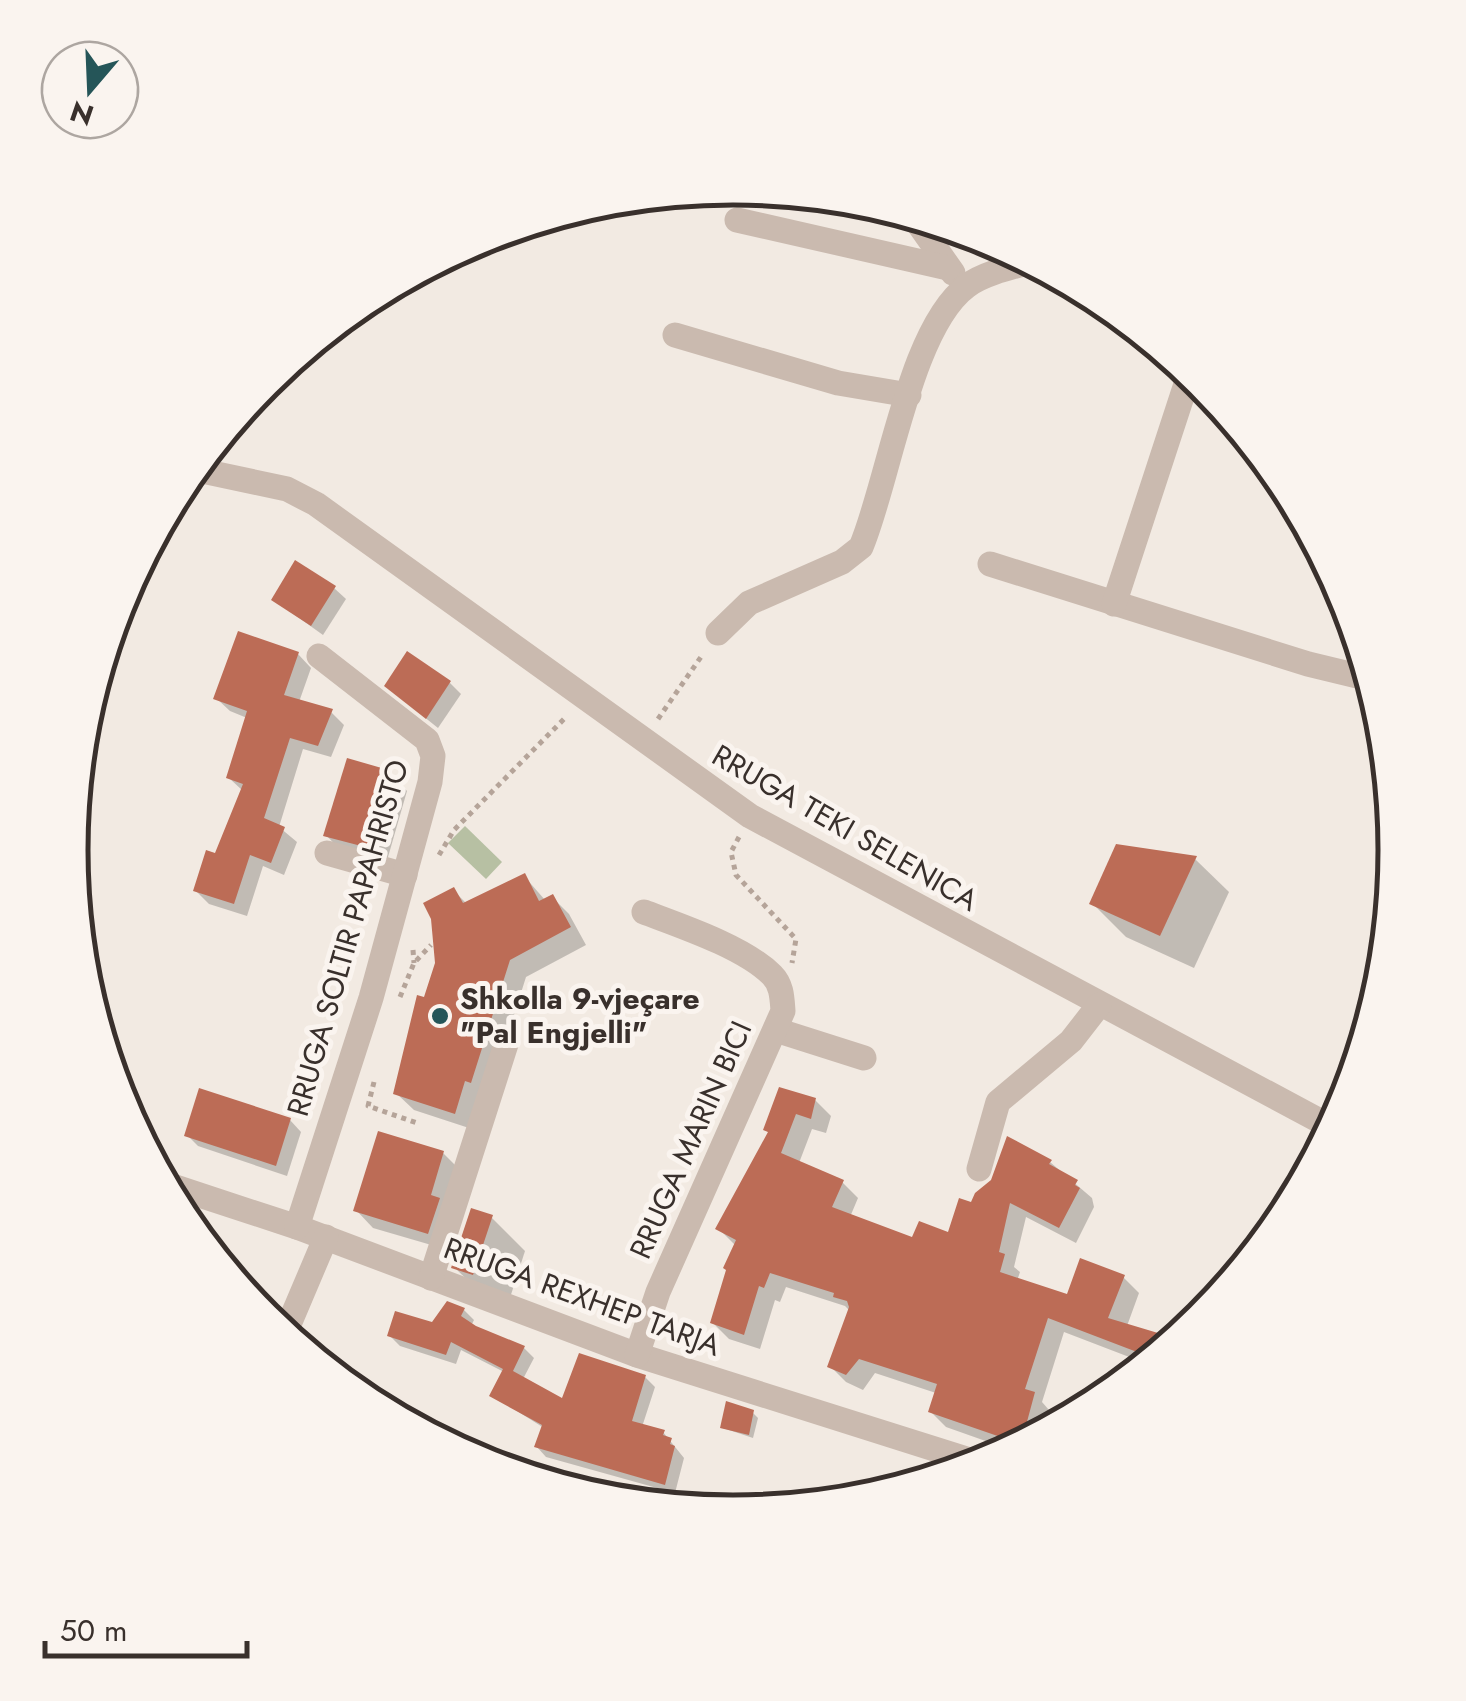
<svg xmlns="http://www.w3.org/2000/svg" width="1466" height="1701" font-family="Jost,sans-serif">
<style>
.green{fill:#b7c0a3}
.shadow{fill:#0003}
.building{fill:#bc6c56}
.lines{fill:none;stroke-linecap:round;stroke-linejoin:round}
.path{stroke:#b5a499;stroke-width:5;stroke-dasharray:5 5;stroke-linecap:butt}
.minor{stroke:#cabaaf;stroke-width:25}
.poi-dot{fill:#255558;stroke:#faf4ef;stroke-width:4}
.labels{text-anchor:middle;stroke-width:10;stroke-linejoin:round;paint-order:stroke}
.street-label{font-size:30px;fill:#39302c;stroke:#faf4ef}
.poi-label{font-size:30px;font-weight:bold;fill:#39302c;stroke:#faf4ef;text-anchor:start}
.rim{fill:none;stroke:#39302c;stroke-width:5}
</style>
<rect width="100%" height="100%" fill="#f2eae2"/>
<polygon class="green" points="465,826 502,862 486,879 448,843"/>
<g class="shadow">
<polygon points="334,588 346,599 323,635 274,600"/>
<polygon points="298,654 311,668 299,702 331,712 344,725 331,757 303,749 279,827 297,842 284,875 263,866 247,916 209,904 196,891 216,856 243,791 229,778 247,718 230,711 216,698"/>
<polygon points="450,683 461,694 438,728 398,696"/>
<polygon points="390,773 407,791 386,864 343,853 326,835"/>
<polygon points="1195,859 1229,892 1194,968 1126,937 1092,903"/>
<polygon points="524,876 545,900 552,897 569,914 586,945 526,977 488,1098 472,1129 414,1110 396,1093 437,964 453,890 467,904"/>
<polygon points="815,1100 831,1116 826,1133 812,1129 799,1163 842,1182 858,1198 850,1217 914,1241 950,1235 973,1206 1050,1162 1092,1198 1094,1207 1076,1243 1026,1217 1014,1267 1020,1272 1017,1281 1068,1297 1123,1277 1139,1293 1127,1326 1175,1341 1137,1360 1064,1332 1042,1402 1049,1410 1043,1433 1011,1450 946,1427 930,1411 936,1393 875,1373 863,1390 846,1382 830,1366 850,1311 845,1306 786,1287 780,1302 775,1300 760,1349 729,1339 713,1323 736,1246 718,1228 770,1134 766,1130"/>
<polygon points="290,1120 301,1132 287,1176 198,1146 187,1135"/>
<polygon points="443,1153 460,1170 445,1249 373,1228 356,1210"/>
<polygon points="492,1218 525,1251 507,1307 488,1300 454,1267"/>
<polygon points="192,1232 209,1237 220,1248 216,1260"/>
<polygon points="464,1310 474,1320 471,1326 524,1348 534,1358 523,1379 564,1402 645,1377 655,1387 642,1427 663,1432 684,1458 675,1493 546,1457 537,1447 544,1428 492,1395 504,1372 461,1350 456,1364 400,1346 390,1336 434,1324"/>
<polygon points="753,1413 758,1418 753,1438 723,1428"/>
</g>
<g class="building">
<polygon points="295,560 336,586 311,626 271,600"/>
<polygon points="238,631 299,652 284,695 333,709 318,746 290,738 264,818 285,827 271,863 250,855 234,904 193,891 206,850 215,853 243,784 226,778 247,711 213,699"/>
<polygon points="407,651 451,681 426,719 384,686"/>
<polygon points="347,758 392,771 369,848 323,836"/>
<polygon points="1116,844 1197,856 1160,936 1089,904"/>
<polygon points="525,873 539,901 553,894 571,927 510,960 471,1083 465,1081 455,1114 393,1094 417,995 424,997 435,963 431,919 423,903 454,887 463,903"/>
<polygon points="779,1087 816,1098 811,1119 796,1114 781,1153 844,1180 832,1207 912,1237 919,1221 948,1232 959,1198 971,1202 975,1193 991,1180 1007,1136 1052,1160 1049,1164 1078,1180 1075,1185 1080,1188 1059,1228 1010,1203 999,1252 1005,1254 1000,1272 1067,1294 1080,1258 1125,1275 1108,1318 1178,1339 1128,1380 1137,1352 1048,1318 1025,1389 1035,1392 1021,1444 928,1412 937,1384 859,1359 846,1375 827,1367 849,1307 847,1301 833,1297 834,1293 770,1273 764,1288 759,1286 744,1335 710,1323 726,1270 723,1268 736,1240 715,1229 768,1132 763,1130"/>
<polygon points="199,1088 291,1118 276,1166 184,1136"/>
<polygon points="378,1131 444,1151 431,1195 440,1198 428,1234 353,1211"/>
<polygon points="471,1208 493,1215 473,1275 451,1268"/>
<polygon points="447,1301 465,1308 461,1316 476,1326 525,1346 513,1371 562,1398 579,1353 646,1375 632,1421 665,1430 663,1435 672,1438 670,1444 675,1446 665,1485 534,1447 542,1425 489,1396 503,1369 451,1342 446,1355 387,1336 395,1311 432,1322"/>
<polygon points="726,1401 754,1410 749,1435 720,1428"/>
</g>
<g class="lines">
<g class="path">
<polyline points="658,719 703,654"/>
<polyline points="739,837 731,852 736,875 796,939 792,963"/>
<polyline points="439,855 454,830 567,716"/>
<polyline points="413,950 414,963"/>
<polyline points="400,997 414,963 431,945"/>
<polyline points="374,1082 368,1106 417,1123"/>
</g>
<g class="minor">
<polyline points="913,216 953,273"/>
<polyline points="737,220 948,268"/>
<polyline points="675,335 838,383 909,395"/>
<polyline points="193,469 287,489 316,504 750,816 1333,1128"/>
<polyline points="990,564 1308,664 1370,679"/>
<polyline points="1114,604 1190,372"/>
<path d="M718,633L749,603L842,562L861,547C889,481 910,328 967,286C982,274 1012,267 1031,262"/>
<polyline points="327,853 405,875"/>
<polyline points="776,1030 864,1058"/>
<polyline points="979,1169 998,1102 1071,1041 1099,1005"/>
<polyline points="163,1183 297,1227 637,1355 982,1464"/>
<polyline points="297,1227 371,998 430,782 433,756 427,740 319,656"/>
<polyline points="431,1278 508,1038"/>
<polyline points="284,1336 326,1237"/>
<path d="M637,1355L658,1292L783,1011C782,998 782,985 772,975C744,947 681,926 644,912"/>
</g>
</g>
<circle class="poi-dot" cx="440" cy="1016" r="10"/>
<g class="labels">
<g class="street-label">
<text transform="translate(845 828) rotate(30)" y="10">RRUGA TEKI SELENICA</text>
<text transform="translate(348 938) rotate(-74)" y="10">RRUGA SOLTIR PAPAHRISTO</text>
<text transform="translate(691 1140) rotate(-66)" y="10">RRUGA MARIN BICI</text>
<text transform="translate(582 1297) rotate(20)" y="10">RRUGA REXHEP TARJA</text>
</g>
<g class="poi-label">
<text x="460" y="1009">Shkolla 9-vjeçare<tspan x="460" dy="34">"Pal Engjelli"</tspan></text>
</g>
</g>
<path d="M0 0H1466V1701H0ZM88 850a645 645 0 1 1 1290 0a645 645 0 1 1-1290 0Z" fill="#faf4ef" fill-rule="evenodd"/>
<path class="rim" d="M88 850a645 645 0 1 1 1290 0a645 645 0 1 1-1290 0Z"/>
<g transform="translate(90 90) rotate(199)"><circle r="48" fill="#faf4ef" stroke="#ada6a1" stroke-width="2.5"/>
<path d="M0-8L18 38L0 25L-18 38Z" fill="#255558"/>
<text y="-15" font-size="28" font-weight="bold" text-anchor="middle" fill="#39302c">N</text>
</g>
<path d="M45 1641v15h202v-15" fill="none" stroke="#39302c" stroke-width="5"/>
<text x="60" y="1641" font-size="30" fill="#39302c" stroke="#faf4ef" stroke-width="8" paint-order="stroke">50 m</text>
</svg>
